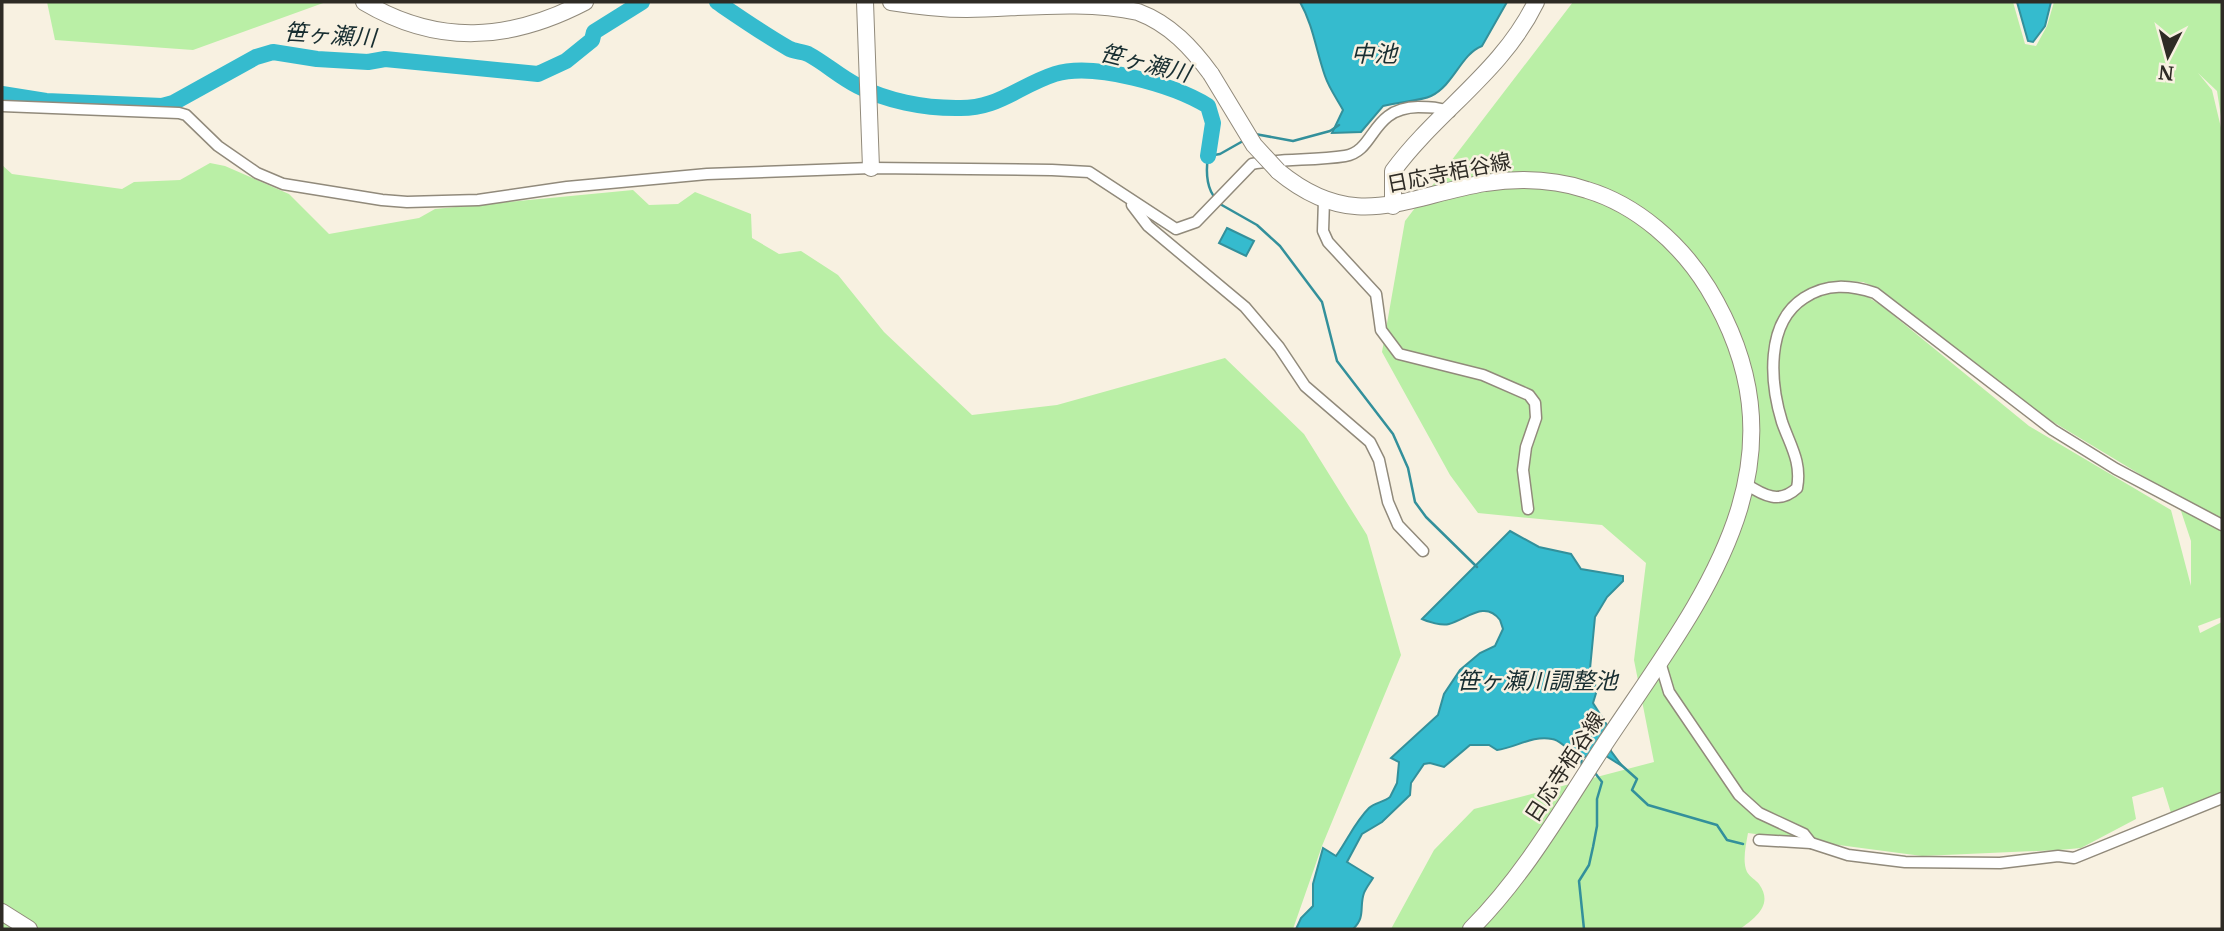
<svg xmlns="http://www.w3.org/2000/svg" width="2224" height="931" font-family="Merriweather,'Noto Sans JP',serif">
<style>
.green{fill:#baefa6;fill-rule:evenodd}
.water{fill:#35bbce;stroke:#33909b;stroke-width:2}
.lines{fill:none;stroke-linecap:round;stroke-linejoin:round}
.stream{stroke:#33909b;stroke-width:2.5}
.river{stroke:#35bbce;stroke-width:16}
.street-casing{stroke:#918a7b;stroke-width:13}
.secondary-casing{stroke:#918a7b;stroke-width:18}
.street{stroke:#fff;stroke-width:10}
.secondary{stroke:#fff;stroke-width:16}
.secondary-bridge-casing{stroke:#918a7b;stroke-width:18;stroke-linecap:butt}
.secondary-bridge{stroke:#fff;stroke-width:16}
.labels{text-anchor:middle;stroke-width:5;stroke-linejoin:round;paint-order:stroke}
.street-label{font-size:21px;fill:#2e2b25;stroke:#f8f1e1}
.water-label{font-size:23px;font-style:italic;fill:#182e31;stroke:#f8f1e1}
</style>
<rect width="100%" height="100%" fill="#f8f1e1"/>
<g class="green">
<polygon points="47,2 326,2 193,50 55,40"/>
<path d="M1573,2H2013L2025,44L2036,46L2047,26L2054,2H2222V123L2217,91L2198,73L2212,90L2222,132V617L2198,626L2200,633L2222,622V792L2171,813L2163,787L2132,797L2136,819L2081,848L2059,850L1922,856L1748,833C1746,845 1742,861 1747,872C1750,877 1756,880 1759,884C1774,905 1755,918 1740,929H1391L1434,850L1474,809L1654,762L1634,660L1646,563L1602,525L1478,513L1450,475L1382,352L1405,221ZM1842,281L1863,282L1880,289L2025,405L2176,496L2191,541V586L2171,510L2029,426L1882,306Z"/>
<polygon points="210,163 225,166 289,194 329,234 419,218 435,209 633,190 649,205 678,204 695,192 751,214 752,238 779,254 801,251 838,275 884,332 972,415 1057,405 1225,358 1304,434 1367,535 1401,655 1322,846 1293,929 2,929 2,165 12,174 122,189 134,182 180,180"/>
</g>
<g class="water">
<path d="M1300,2H1507L1482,46C1461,54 1454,85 1431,96C1421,101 1396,102 1383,106L1361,132L1332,133L1343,110C1337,99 1329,88 1325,76C1316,50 1313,25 1300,2Z"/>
<polygon points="2017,2 2051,2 2045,26 2033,42 2028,41"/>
<polygon points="1227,228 1254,241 1246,256 1219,243"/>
<path d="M1510,531L1539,547L1571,554L1581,569L1623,576V581L1607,597L1595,617L1590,669L1597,690L1593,703L1607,725L1611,751L1622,766L1606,756L1578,757L1576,751C1566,751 1561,740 1552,739C1532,735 1515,748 1497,750L1489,745H1470L1444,767L1430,763L1424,764L1411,783L1410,795L1382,822L1362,834L1347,862L1373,878C1370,883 1366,888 1364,893C1359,907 1366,917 1353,929H1296L1301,918L1313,906V884L1323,848L1336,856C1348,839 1355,822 1369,808C1374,803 1384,802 1390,797L1397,783L1399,762L1391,758L1438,715L1444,694L1460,670L1480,653L1495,646L1503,629L1500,620C1485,600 1467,619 1449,624C1442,626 1428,622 1422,619Z"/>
</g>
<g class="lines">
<g class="stream">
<polyline points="1255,134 1293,141 1330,131 1339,125"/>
<path d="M1216,199C1206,188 1206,170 1208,156L1220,154L1243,141"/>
<polyline points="1220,204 1257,225 1280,246 1322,302 1337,361 1393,434 1408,468 1415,502 1426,517 1477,567"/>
<polyline points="1581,754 1582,767"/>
<polyline points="1619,763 1637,779 1632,790 1648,805 1717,825 1727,840 1743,844"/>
<polyline points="1584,929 1579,881 1589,865 1593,847 1597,826 1597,799 1602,782 1595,773"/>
</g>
<g class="river">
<path d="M717,2C739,17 765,35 788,48C794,52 802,51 808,54C825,63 840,77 858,86C887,101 923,108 956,108C997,110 1018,86 1055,74C1094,62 1174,85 1208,106L1213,123L1208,156"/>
<polyline points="2,94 46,101 162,106 173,103 256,57 273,52 317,59 368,62 385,59 538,74 566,61 592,40 594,32 642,2"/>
</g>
<defs>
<g id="street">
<path d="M2,106L179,113L186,115L218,146L257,173L283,184L382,200L407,202L478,200L567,187L707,174L871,168L1052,170L1089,172L1176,229L1196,222L1252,164C1283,158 1314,161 1345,156C1376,151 1370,108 1418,107C1430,107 1439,107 1450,112"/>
<polyline points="1324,200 1323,231 1328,242 1376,294 1381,330 1399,354 1483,375 1529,395 1535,403 1536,418 1526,447 1523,470 1528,509"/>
<polyline points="1132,205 1148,226 1245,307 1279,347 1305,386 1370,442 1379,460 1388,502 1398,525 1423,551"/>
<path d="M1746,484C1764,496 1780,504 1797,488C1802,462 1790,445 1782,422C1770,383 1765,323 1804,298C1827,283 1850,285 1875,293L2053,430L2116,469L2222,525"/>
<polyline points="1660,662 1669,692 1739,795 1759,813 1804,834 1811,843"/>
<polyline points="1759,840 1811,843 1848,855 1905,862 2000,863 2058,856 2074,858 2222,798"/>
</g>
<g id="secondary">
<path d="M364,2C438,46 510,41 585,2"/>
<polyline points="865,2 871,168"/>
<path d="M891,2C916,6 941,9 967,9C1023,8 1084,0 1138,12C1170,24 1192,48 1211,74"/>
<path d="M1278,171C1354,234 1403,197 1485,183C1519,178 1554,179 1587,190C1637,205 1681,244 1708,288C1815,464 1702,598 1606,742C1564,806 1525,875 1471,929"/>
<path d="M1393,206V171C1437,111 1502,72 1536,2"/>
<polyline points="2,912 29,929"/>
</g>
</defs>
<use href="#street" class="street-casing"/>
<use href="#secondary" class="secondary-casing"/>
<use href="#street" class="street"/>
<use href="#secondary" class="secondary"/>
<defs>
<polyline id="secondary-bridge" points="1211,74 1254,145 1278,171"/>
</defs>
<use href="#secondary-bridge" class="secondary-bridge-casing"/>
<use href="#secondary-bridge" class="secondary-bridge"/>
</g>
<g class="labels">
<g class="street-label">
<text transform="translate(1449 173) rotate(-11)" y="7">日応寺栢谷線</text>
<text transform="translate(1565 767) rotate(-57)" y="7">日応寺栢谷線</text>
</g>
<g class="water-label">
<text transform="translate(330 35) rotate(4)" y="8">笹ヶ瀬川</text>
<text x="1374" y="62">中池</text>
<text transform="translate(1145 63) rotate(14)" y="8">笹ヶ瀬川</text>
<text x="1537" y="689">笹ヶ瀬川調整池</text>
</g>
</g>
<rect width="2224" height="931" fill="none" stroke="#2e2b25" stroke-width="7"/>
<g transform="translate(2168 56) rotate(186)" stroke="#f8f1e1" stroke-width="5" paint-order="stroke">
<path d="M0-5L12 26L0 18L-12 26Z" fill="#2e2b25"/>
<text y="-10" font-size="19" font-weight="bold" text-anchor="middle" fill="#2e2b25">N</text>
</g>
</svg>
